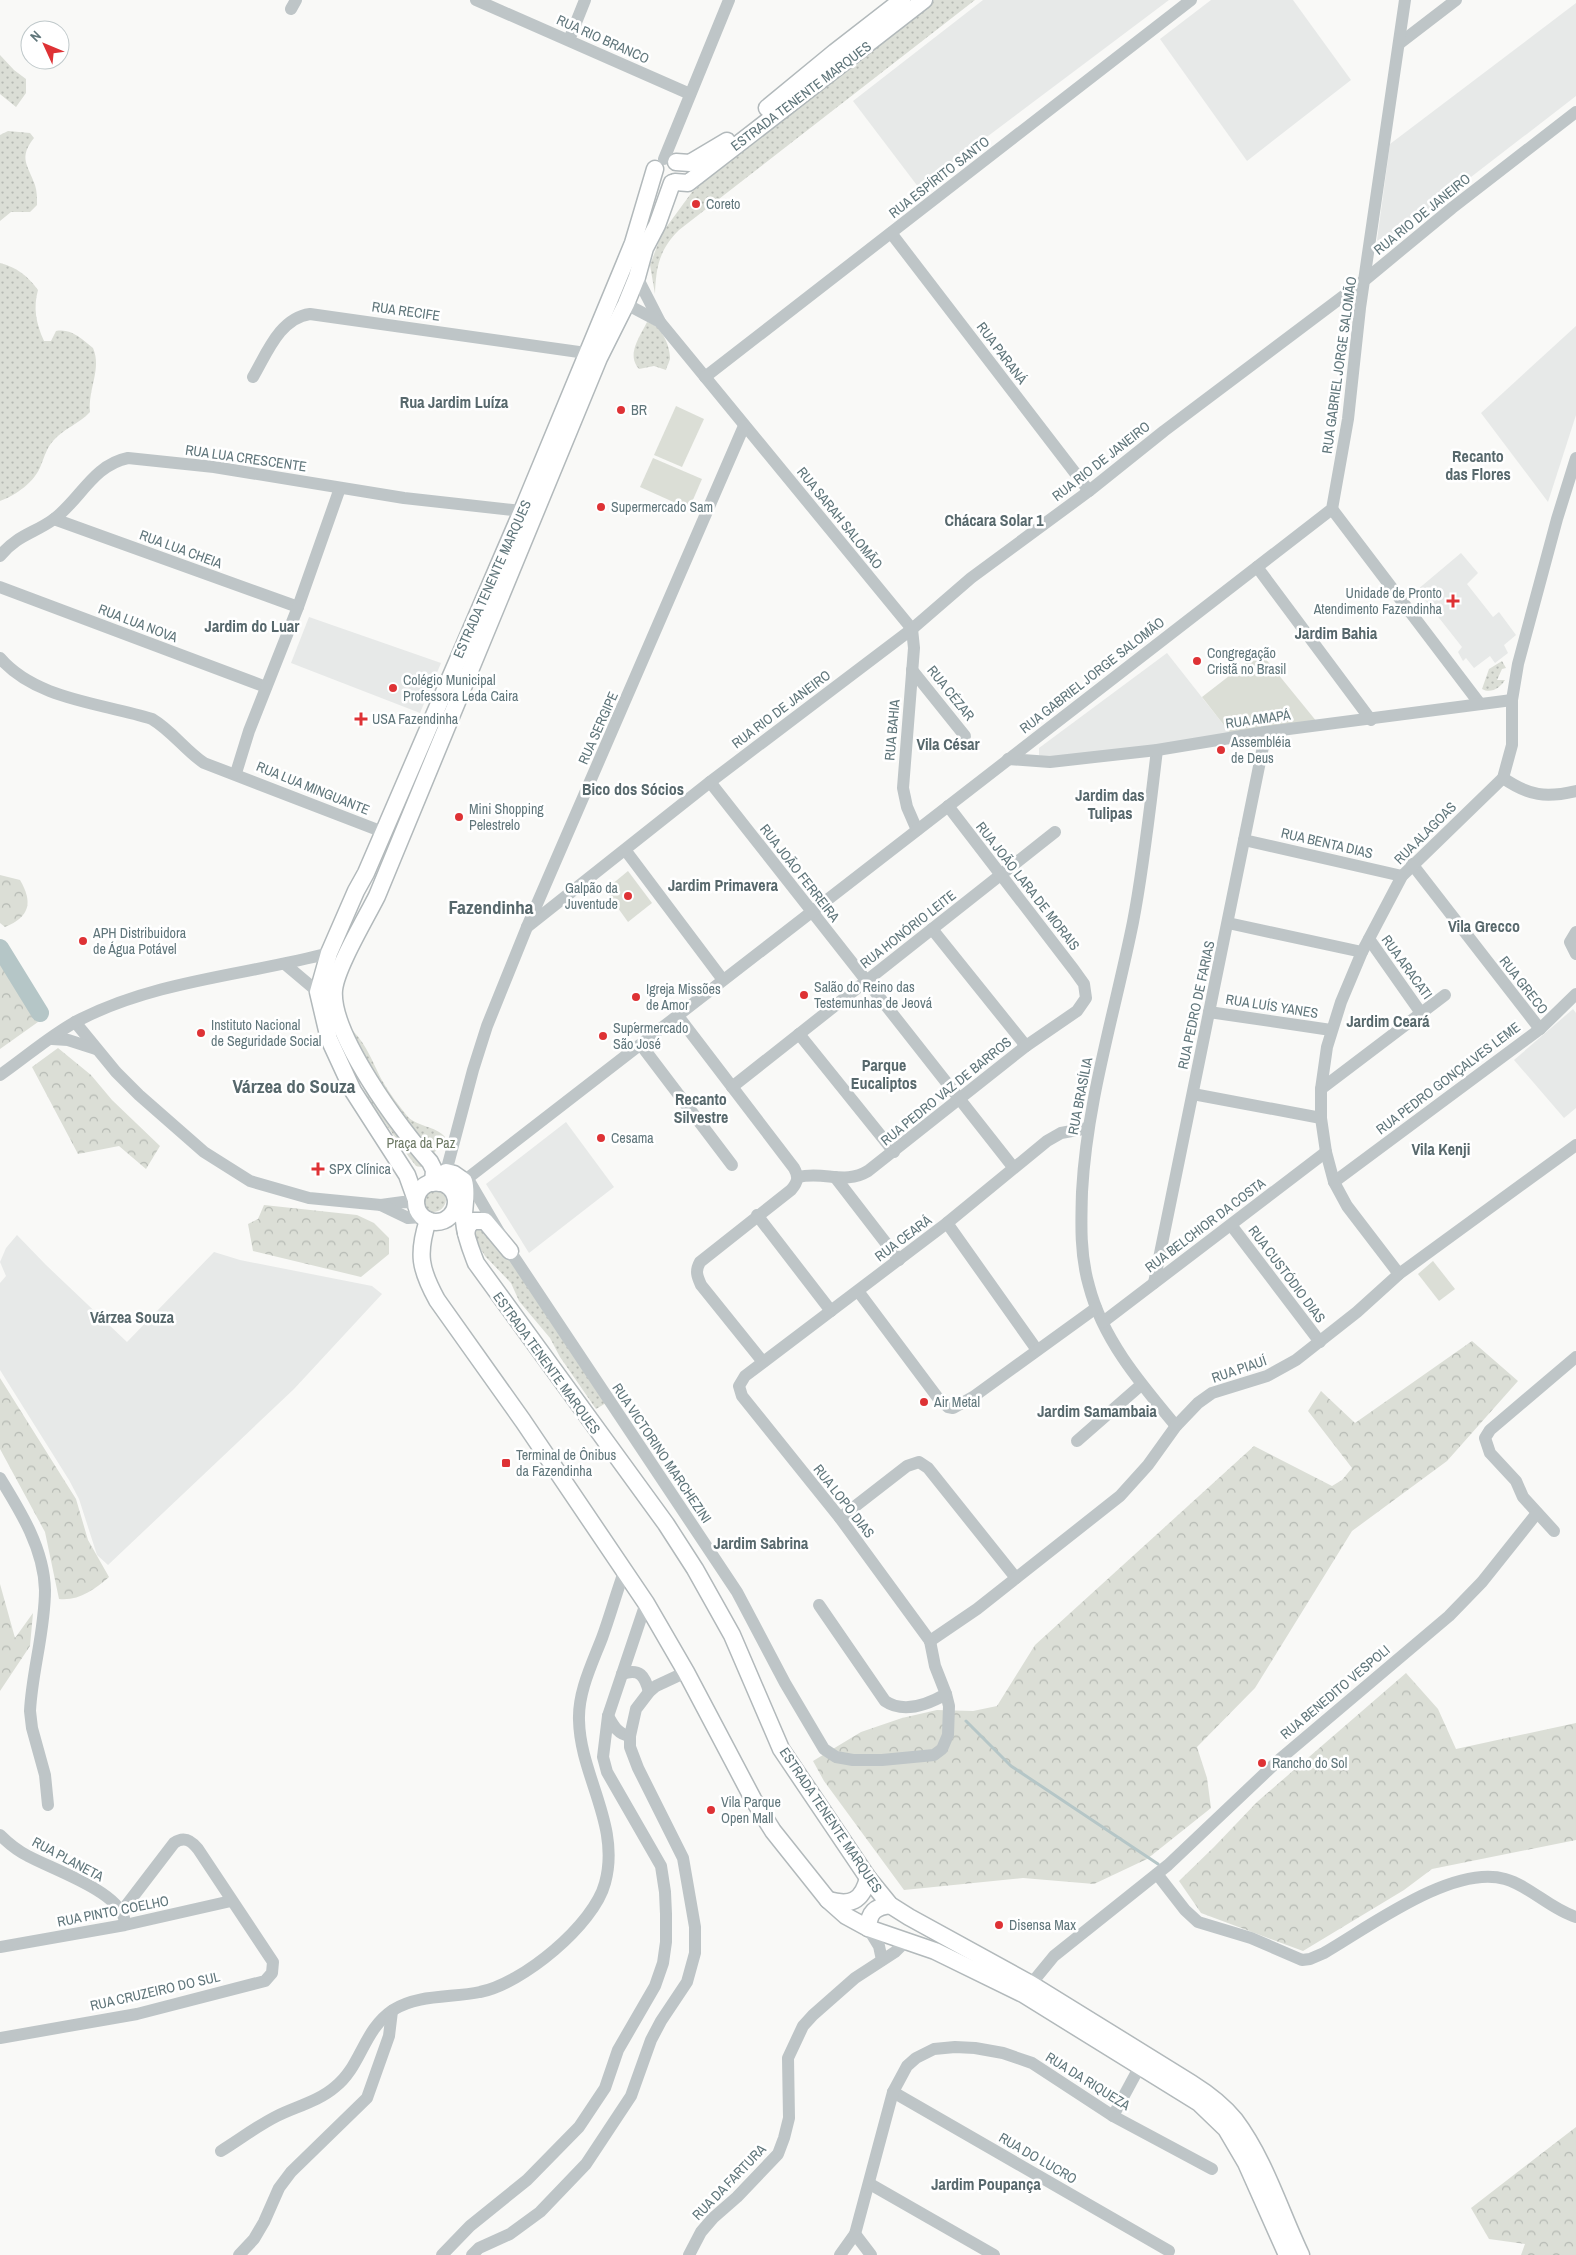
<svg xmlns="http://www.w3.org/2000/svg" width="1576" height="2255" font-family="'Archivo Narrow',sans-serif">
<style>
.built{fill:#e7e9e8}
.grass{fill:url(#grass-dots)}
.forest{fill:url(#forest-crowns)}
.pitch{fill:#dbded6}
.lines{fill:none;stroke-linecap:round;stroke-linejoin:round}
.stream{stroke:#b5c6c7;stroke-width:3}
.river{stroke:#b5c6c7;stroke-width:18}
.major-casing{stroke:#b2b9bb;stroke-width:19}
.minor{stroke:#bec5c7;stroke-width:12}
.major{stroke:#fff;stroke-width:16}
.poi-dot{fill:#de3235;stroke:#fff;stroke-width:2}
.labels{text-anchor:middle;stroke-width:5;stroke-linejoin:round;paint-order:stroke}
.street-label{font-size:14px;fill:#60767b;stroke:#fff}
.poi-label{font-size:14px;fill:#60767b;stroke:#fff;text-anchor:start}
.park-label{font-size:14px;fill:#6d7964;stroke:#fff}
.quarter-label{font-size:16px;font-weight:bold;fill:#57686c;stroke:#fff}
.district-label{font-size:19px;font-weight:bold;fill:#57686c;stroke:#fff}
</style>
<defs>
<pattern id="grass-dots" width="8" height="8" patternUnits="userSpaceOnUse" patternTransform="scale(1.25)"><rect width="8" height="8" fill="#dbded6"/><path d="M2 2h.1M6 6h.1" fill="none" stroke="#b5b9b3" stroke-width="1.8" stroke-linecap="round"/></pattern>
<pattern id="forest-crowns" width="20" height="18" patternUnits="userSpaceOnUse" patternTransform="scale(1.25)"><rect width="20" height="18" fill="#dbded6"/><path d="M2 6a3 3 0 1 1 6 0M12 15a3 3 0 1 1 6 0" fill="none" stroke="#b5b9b3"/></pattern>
</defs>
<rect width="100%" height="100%" fill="#f9f9f7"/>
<g class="built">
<polygon points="983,0 1169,0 919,188 853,101"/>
<polygon points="1211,0 1293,0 1351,80 1247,161 1160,39"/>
<polygon points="1576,3 1576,96 1383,245 1377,240 1390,144"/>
<polygon points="1576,326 1576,415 1548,502 1481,413"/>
<polygon points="1461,553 1478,573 1467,584 1493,617 1499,612 1516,635 1504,645 1508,653 1495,663 1490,656 1474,668 1466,658 1463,661 1458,652 1462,647 1417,590"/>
<polygon points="309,617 441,663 420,713 291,663"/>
<polygon points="1167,653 1230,733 1156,745 1047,759 1039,755 1039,748"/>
<polygon points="1573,1009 1576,1013 1576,1108 1564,1118 1514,1060"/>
<polygon points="566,1122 614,1187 529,1253 486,1184"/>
<polygon points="17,1235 46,1265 127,1342 214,1252 240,1260 372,1286 382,1294 294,1389 108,1565 97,1555 79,1499 69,1480 0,1370 0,1283 6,1276 0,1262 6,1248"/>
</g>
<g class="grass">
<path d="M934,0H975L679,230C659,250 656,267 655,294L650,265L662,233L692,192L799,102Z"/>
<polygon points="0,55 14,70 26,79 26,93 16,107 0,94"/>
<path d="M8,131L30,133L34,138C18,158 28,165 35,185C37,191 37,198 37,205L30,212H11L0,221V135Z"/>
<path d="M0,263C16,267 28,276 38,290C33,308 36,323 44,341H51L56,331C71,328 82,339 93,348C102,369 88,388 90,412C79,424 64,428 53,441C46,449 45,456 41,465C35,482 16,495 0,501Z"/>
<path d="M647,322C661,325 670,345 670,358C670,361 667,366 666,370L654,366L639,369C626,354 640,337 647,322Z"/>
<path d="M1502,661L1506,668L1502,669L1497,680H1505C1500,688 1491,694 1482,689L1489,669Z"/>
<path d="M348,1027C365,1039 373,1064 383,1082C390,1094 399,1106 408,1117C418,1127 436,1126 445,1137L444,1142L421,1167L416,1166L409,1157L371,1103L355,1072Z"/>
<circle cx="433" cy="1199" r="13"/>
<polygon points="481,1224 503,1250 606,1403 596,1409 560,1357 550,1338 519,1301 511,1283 485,1256 472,1235 472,1231"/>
</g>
<g class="forest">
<path d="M0,875L20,880C33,902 30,917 5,927L0,923Z"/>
<polygon points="0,960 38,1022 0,1049"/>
<polygon points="58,1048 91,1075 112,1100 160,1146 146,1169 119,1146 78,1154 32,1067"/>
<polygon points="264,1205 357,1215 374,1223 389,1238 389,1254 361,1277 253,1251 248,1224 258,1219"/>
<polygon points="1472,1341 1518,1381 1447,1461 1352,1531 1255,1688 1197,1747 1207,1778 1211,1808 1147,1859 1094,1884 1023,1878 904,1890 824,1781 813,1761 861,1732 902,1718 937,1710 973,1711 997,1706 1035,1645 1254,1446 1332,1486 1342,1480 1352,1468 1308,1411 1321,1391 1355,1423"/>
<path d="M0,1378L76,1499L88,1540L109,1577C94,1590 79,1601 59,1599L45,1532L0,1449Z"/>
<polygon points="0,1584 15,1638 33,1613 30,1646 0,1691"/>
<polygon points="1406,1673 1438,1709 1456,1749 1576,1723 1576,1840 1432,1869 1404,1890 1303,1951 1201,1913 1179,1881 1214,1847 1257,1802"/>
<polygon points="1576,2127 1576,2255 1521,2255 1525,2244 1489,2239 1471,2208"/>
</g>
<g class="pitch">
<polygon points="676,406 704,419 682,467 654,455"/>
<polygon points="653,458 702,479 689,509 640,487"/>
<polygon points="1260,652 1317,722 1230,733 1202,697"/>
<polygon points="628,871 652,903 628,922 605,890"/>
<polygon points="1433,1261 1455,1289 1439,1301 1418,1274"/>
</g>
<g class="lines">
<polyline class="stream" points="966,1721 1011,1766 1158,1864"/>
<polyline class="river" points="0,948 40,1013"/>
<defs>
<g id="major">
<polyline points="767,108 835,52 902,0"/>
<polyline points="676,162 690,163 727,141"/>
<polyline points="675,182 688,183 924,0"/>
<circle cx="436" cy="1202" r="20"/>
<path d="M433,1183L434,1170L430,1162C401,1130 330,1034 334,990C336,968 366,918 377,896L599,358L626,304L637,277L645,248L657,225L672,183"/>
<path d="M439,1183V1177L446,1172L454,1174L464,1181C468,1194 463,1208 464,1221C465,1236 471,1250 476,1263L666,1524L695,1569L732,1635L781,1749L868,1878L890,1905L909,1917L1031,1984L1191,2083C1207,2093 1223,2105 1235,2120C1265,2160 1280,2211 1301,2255"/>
<polyline points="416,1200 407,1175 353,1091 329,1039 318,992 329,953 356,891 366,873 522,511 624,265 633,243 655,169"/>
<path d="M428,1220C417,1254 420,1269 437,1300L523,1421L646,1603L686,1672L753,1799L773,1831L828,1900L846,1916L868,1928L935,1951L1023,1994L1199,2103L1226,2129L1246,2163L1287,2255"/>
<polyline points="466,1233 468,1226 473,1221 485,1221 510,1251"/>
<path d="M828,1900C850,1906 862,1902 868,1878"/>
<path d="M868,1928C869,1912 875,1907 890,1905"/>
</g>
</defs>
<use href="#major" class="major-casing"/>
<g class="minor">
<polyline points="476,0 690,94"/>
<polyline points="291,9 296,0"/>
<polyline points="569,40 585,0"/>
<polyline points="1400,43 1456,0"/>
<polyline points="664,159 729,0"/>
<polyline points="891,233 1089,491"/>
<polyline points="637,277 660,322 912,629 914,648 903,788 907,807 917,830"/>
<polyline points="626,304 660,322"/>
<path d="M253,377C267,353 280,318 310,314L586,353"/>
<polyline points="705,377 1191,0"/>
<polyline points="1332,509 1480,704"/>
<polyline points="54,519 298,607"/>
<path d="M0,556C17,535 35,533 54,519C80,500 93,465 128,458L214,467L404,498L522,511"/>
<polyline points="1257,567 1371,720"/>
<polyline points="0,587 266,687"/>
<path d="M0,658C36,700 102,703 152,719C172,731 185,750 204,763L383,832"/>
<polyline points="912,670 965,736"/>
<path d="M1157,750C1150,807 1144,865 1133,922C1115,1012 1087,1100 1082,1192C1081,1224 1080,1255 1089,1286C1103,1340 1141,1384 1176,1426"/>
<polyline points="1008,759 1050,762 1157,750 1266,732 1512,700"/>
<polyline points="236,773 249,731 298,607 340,488"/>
<path d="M1503,778C1529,796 1546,798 1576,791"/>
<polyline points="710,782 1013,1167"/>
<polyline points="1244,840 1402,876"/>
<polyline points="626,851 723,980"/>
<polyline points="1412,864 1540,1029"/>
<polyline points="1228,923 1362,952"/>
<polyline points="527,927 710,782 912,629 971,578 1089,491 1164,431 1366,279 1452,208 1576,112"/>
<polyline points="932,929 1026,1046"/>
<polyline points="1576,932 1570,942 1576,954"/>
<polyline points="1369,939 1421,1013"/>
<polyline points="286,965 318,992"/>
<polyline points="1209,1012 1331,1030"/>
<path d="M678,1016L794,1168C799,1177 798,1182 791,1190L700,1262C695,1271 697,1276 701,1285L763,1362"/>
<polyline points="75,1022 116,1072 139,1095 204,1152 250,1181 309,1198 381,1205 403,1202 416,1203"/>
<polyline points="799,1034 894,1152"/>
<polyline points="52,1039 68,1040 96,1049"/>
<polyline points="641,1045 732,1165"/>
<path d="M0,1075C25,1058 54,1032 81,1019C158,980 247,975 329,953"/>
<polyline points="732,1087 1055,832"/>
<polyline points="1321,1089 1445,995"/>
<polyline points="1193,1094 1321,1118"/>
<polyline points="446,1172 473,1070 487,1026 527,927 744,426"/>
<path d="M798,1177C825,1171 845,1185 868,1171L1026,1046L1077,1011L1086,998L1084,984L1074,970L948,806"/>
<polyline points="835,1177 899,1260"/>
<polyline points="468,1179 510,1251 737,1592 785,1683 824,1749 836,1757 853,1760 882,1760 934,1755 942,1749 948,1735 949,1706 946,1694"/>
<polyline points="464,1181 1332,509 1348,419 1360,308 1405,0"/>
<polyline points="1334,1182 1540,1029 1576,994"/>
<polyline points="381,1205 408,1218 422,1217"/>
<polyline points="757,1215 831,1311"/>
<polyline points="947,1223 1037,1350"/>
<polyline points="1231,1225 1320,1342"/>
<polyline points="1399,1274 1347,1206 1334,1182 1326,1152 1321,1118 1321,1089 1327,1047 1341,1002 1362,952 1402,876 1503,778 1512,745 1512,700 1518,664 1557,519 1576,458"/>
<polyline points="1154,1283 1266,732"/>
<polyline points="858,1291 938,1398 948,1407 953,1408 973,1397 1096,1308"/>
<polyline points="1103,1322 1326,1152"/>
<polyline points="1077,1441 1141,1385"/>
<path d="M0,1478C21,1512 44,1549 45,1590C45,1631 32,1671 30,1711L32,1728L45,1775L48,1805"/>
<polyline points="840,1518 907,1466 919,1462 928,1468 1016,1578"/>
<polyline points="1554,1531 1523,1497 1516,1481 1490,1453 1485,1438 1490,1430 1576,1357"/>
<path d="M819,1605L885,1701C904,1714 927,1705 946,1694L935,1666L930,1641"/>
<polyline points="930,1641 977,1609 1120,1496 1148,1465 1176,1426 1198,1403 1212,1393 1267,1376 1296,1360 1357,1312 1399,1274 1576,1145"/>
<polyline points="930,1641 840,1518 742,1396 739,1386 745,1376 947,1223 1047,1141 1061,1133 1088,1128"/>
<path d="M622,1674C640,1668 645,1676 649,1692"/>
<path d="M608,1716C613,1725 618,1735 630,1736"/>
<path d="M0,1835C8,1843 18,1851 28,1856C52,1869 117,1891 124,1918"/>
<path d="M1157,1874L1185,1910L1198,1922L1251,1938L1302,1960L1310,1959L1324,1953C1369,1927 1453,1864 1505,1879C1530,1886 1550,1909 1576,1917"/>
<polyline points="868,1928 879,1946 882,1960"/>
<polyline points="0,1947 125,1925 231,1901"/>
<polyline points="1031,1984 1054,1956 1168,1865 1280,1759 1449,1616 1482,1582 1537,1513"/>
<path d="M0,2038L137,2014L265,1981L272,1973L273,1962L198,1849C191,1840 184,1836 174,1843L122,1911"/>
<polyline points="893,2092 1169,2251"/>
<polyline points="1113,2116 1140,2066"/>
<path d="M221,2151C239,2140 257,2126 277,2116C295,2107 319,2101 335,2087C361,2067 363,2030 393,2010C418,1994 452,1998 480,1992C522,1984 594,1925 605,1883C621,1825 580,1776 579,1720C578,1692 592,1664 602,1638C610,1616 616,1594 624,1572"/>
<polyline points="870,2184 994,2255"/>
<polyline points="855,2234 871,2255"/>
<polyline points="239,2255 254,2239 264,2222 279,2188 291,2172 367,2098 389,2036 392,2011"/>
<polyline points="442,2255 470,2226 527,2180 579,2127 605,2088 618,2050 655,1986 663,1963 666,1942 666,1914 665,1892 661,1866 607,1772 603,1757 608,1716 646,1603"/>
<polyline points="472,2255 479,2248 510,2234 540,2212 586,2164 631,2096 651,2040 661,2021 687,1982 695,1953 695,1927 683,1858 638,1768 630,1747 630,1736 636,1709 649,1692 656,1686 686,1672"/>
<polyline points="689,2255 701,2232 713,2218 737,2197 778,2154 784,2138 789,2118 788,2058 803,2026 813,2015 855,1978 895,1952 906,1941"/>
<polyline points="840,2255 855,2234 893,2092 907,2066 916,2058 934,2049 955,2047 975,2048 1003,2053 1032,2063 1113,2116 1212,2169"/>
</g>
<use href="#major" class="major"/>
</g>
<g class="poi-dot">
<circle cx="696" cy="204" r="5"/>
<circle cx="621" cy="410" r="5"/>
<circle cx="601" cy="507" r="5"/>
<path d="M1450.5 593.5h5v5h5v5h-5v5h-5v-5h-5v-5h5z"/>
<circle cx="1197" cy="661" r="5"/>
<circle cx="393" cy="688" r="5"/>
<path d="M358.5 711.5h5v5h5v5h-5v5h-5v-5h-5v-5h5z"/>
<circle cx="1221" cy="750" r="5"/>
<circle cx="459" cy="817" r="5"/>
<circle cx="628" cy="896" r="5"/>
<circle cx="83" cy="941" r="5"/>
<circle cx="804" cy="995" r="5"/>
<circle cx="636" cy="997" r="5"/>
<circle cx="201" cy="1033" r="5"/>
<circle cx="603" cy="1036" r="5"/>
<circle cx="601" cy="1138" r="5"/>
<path d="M315.5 1161.5h5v5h5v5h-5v5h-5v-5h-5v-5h5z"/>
<circle cx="924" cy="1402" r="5"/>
<rect x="501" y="1458" width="10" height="10" rx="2.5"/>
<circle cx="1262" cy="1763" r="5"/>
<circle cx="711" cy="1810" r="5"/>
<circle cx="999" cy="1925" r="5"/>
</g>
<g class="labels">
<g class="street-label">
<text transform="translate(603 39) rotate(24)" y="5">RUA RIO BRANCO</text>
<text transform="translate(801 96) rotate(-37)" y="5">ESTRADA TENENTE MARQUES</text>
<text transform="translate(939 177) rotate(-38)" y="5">RUA ESPÍRITO SANTO</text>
<text transform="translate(1422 214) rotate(-39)" y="5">RUA RIO DE JANEIRO</text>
<text transform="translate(406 311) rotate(8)" y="5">RUA RECIFE</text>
<text transform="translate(1002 353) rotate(53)" y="5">RUA PARANÁ</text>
<text transform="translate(1339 365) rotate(-82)" y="5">RUA GABRIEL JORGE SALOMÃO</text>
<text transform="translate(246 458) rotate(8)" y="5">RUA LUA CRESCENTE</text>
<text transform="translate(1101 461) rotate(-38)" y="5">RUA RIO DE JANEIRO</text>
<text transform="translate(840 518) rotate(51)" y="5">RUA SARAH SALOMÃO</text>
<text transform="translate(181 549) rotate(20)" y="5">RUA LUA CHEIA</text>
<text transform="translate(492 579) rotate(-66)" y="5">ESTRADA TENENTE MARQUES</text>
<text transform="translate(138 623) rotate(21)" y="5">RUA LUA NOVA</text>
<text transform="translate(1092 675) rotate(-38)" y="5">RUA GABRIEL JORGE SALOMÃO</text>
<text transform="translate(951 693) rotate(51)" y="5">RUA CÉZAR</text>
<text transform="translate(781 709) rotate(-37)" y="5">RUA RIO DE JANEIRO</text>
<text transform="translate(1258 719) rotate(-8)" y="5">RUA AMAPÁ</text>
<text transform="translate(598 728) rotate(-66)" y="5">RUA SERGIPE</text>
<text transform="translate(892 730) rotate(-85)" y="5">RUA BAHIA</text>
<text transform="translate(313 788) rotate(22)" y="5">RUA LUA MINGUANTE</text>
<text transform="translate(1425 833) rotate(-45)" y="5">RUA ALAGOAS</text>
<text transform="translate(1327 843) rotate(13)" y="5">RUA BENTA DIAS</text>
<text transform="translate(800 873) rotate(52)" y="5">RUA JOÃO FERREIRA</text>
<text transform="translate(1028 886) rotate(52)" y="5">RUA JOÃO LARA DE MORAIS</text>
<text transform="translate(908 929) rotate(-38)" y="5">RUA HONÓRIO LEITE</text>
<text transform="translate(1407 967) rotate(54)" y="5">RUA ARACATI</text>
<text transform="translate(1524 985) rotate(52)" y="5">RUA GRECO</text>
<text transform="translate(1196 1005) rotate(-78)" y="5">RUA PEDRO DE FARIAS</text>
<text transform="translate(1272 1006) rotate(9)" y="5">RUA LUÍS YANES</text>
<text transform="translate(1448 1078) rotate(-37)" y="5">RUA PEDRO GONÇALVES LEME</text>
<text transform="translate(946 1091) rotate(-39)" y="5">RUA PEDRO VAZ DE BARROS</text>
<text transform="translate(1080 1096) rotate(-79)" y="5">RUA BRASÍLIA</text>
<text transform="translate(1205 1225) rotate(-37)" y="5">RUA BELCHIOR DA COSTA</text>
<text transform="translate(903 1238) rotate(-37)" y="5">RUA CEARÁ</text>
<text transform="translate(1287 1274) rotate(53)" y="5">RUA CUSTÓDIO DIAS</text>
<text transform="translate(547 1363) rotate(54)" y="5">ESTRADA TENENTE MARQUES</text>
<text transform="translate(1239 1369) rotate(-19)" y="5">RUA PIAUÍ</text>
<text transform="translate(662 1453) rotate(56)" y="5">RUA VICTORINO MARCHEZINI</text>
<text transform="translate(844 1501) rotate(52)" y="5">RUA LOPO DIAS</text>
<text transform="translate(1335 1692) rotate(-40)" y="5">RUA BENEDITO VESPOLI</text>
<text transform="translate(831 1820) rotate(56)" y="5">ESTRADA TENENTE MARQUES</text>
<text transform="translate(68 1859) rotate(28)" y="5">RUA PLANETA</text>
<text transform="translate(113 1911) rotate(-11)" y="5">RUA PINTO COELHO</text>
<text transform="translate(155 1991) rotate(-13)" y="5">RUA CRUZEIRO DO SUL</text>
<text transform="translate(1088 2081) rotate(32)" y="5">RUA DA RIQUEZA</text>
<text transform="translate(1038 2158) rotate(30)" y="5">RUA DO LUCRO</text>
<text transform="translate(729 2182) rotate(-46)" y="5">RUA DA FARTURA</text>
</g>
<g class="poi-label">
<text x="706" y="209">Coreto</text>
<text x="631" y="415">BR</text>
<text x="611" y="512">Supermercado Sam</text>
<text x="1442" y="598" text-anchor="end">Unidade de Pronto<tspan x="1442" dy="16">Atendimento Fazendinha</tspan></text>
<text x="1207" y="658">Congregação<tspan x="1207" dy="16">Cristã no Brasil</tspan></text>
<text x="403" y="685">Colégio Municipal<tspan x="403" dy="16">Professora Leda Caira</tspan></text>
<text x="372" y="724">USA Fazendinha</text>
<text x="1231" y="747">Assembléia<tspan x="1231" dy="16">de Deus</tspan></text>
<text x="469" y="814">Mini Shopping<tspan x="469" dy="16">Pelestrelo</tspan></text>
<text x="618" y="893" text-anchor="end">Galpão da<tspan x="618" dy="16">Juventude</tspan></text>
<text x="93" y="938">APH Distribuidora<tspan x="93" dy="16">de Água Potável</tspan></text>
<text x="814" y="992">Salão do Reino das<tspan x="814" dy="16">Testemunhas de Jeová</tspan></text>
<text x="646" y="994">Igreja Missões<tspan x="646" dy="16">de Amor</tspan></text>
<text x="211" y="1030">Instituto Nacional<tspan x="211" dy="16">de Seguridade Social</tspan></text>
<text x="613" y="1033">Suṕermercado<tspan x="613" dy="16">São José</tspan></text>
<text x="611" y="1143">Cesama</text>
<text x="329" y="1174">SPX Clínica</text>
<text x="934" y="1407">Air Metal</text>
<text x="516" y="1460">Terminal de Ônibus<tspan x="516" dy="16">da Fazendinha</tspan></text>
<text x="1272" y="1768">Rancho do Sol</text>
<text x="721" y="1807">Vila Parque<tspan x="721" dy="16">Open Mall</tspan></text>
<text x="1009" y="1930">Disensa Max</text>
</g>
<g class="park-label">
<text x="421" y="1148">Praça da Paz</text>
</g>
<g class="quarter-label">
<text x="454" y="408">Rua Jardim Luíza</text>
<text x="1478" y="462">Recanto<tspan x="1478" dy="18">das Flores</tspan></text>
<text x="994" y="526">Chácara Solar 1</text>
<text x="252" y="632">Jardim do Luar</text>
<text x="1336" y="639">Jardim Bahia</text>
<text x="948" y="750">Vila César</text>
<text x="633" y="795">Bico dos Sócios</text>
<text x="1110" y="801">Jardim das<tspan x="1110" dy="18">Tulipas</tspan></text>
<text x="723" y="891">Jardim Primavera</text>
<text x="1484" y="932">Vila Grecco</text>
<text x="1388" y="1027">Jardim Ceará</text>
<text x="884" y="1071">Parque<tspan x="884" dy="18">Eucaliptos</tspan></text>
<text x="701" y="1105">Recanto<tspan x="701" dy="18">Silvestre</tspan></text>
<text x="1441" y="1155">Vila Kenji</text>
<text x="132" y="1323">Várzea Souza</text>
<text x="1097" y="1417">Jardim Samambaia</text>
<text x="761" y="1549">Jardim Sabrina</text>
<text x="986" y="2190">Jardim Poupança</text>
</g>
<g class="district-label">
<text x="491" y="914">Fazendinha</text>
<text x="294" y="1093">Várzea do Souza</text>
</g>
</g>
<g transform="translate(45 45) rotate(314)"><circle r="24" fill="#ffffff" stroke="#bfc8ca"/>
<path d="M0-4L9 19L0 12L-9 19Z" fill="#de3235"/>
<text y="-8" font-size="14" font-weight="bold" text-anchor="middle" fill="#60767b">N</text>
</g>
</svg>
